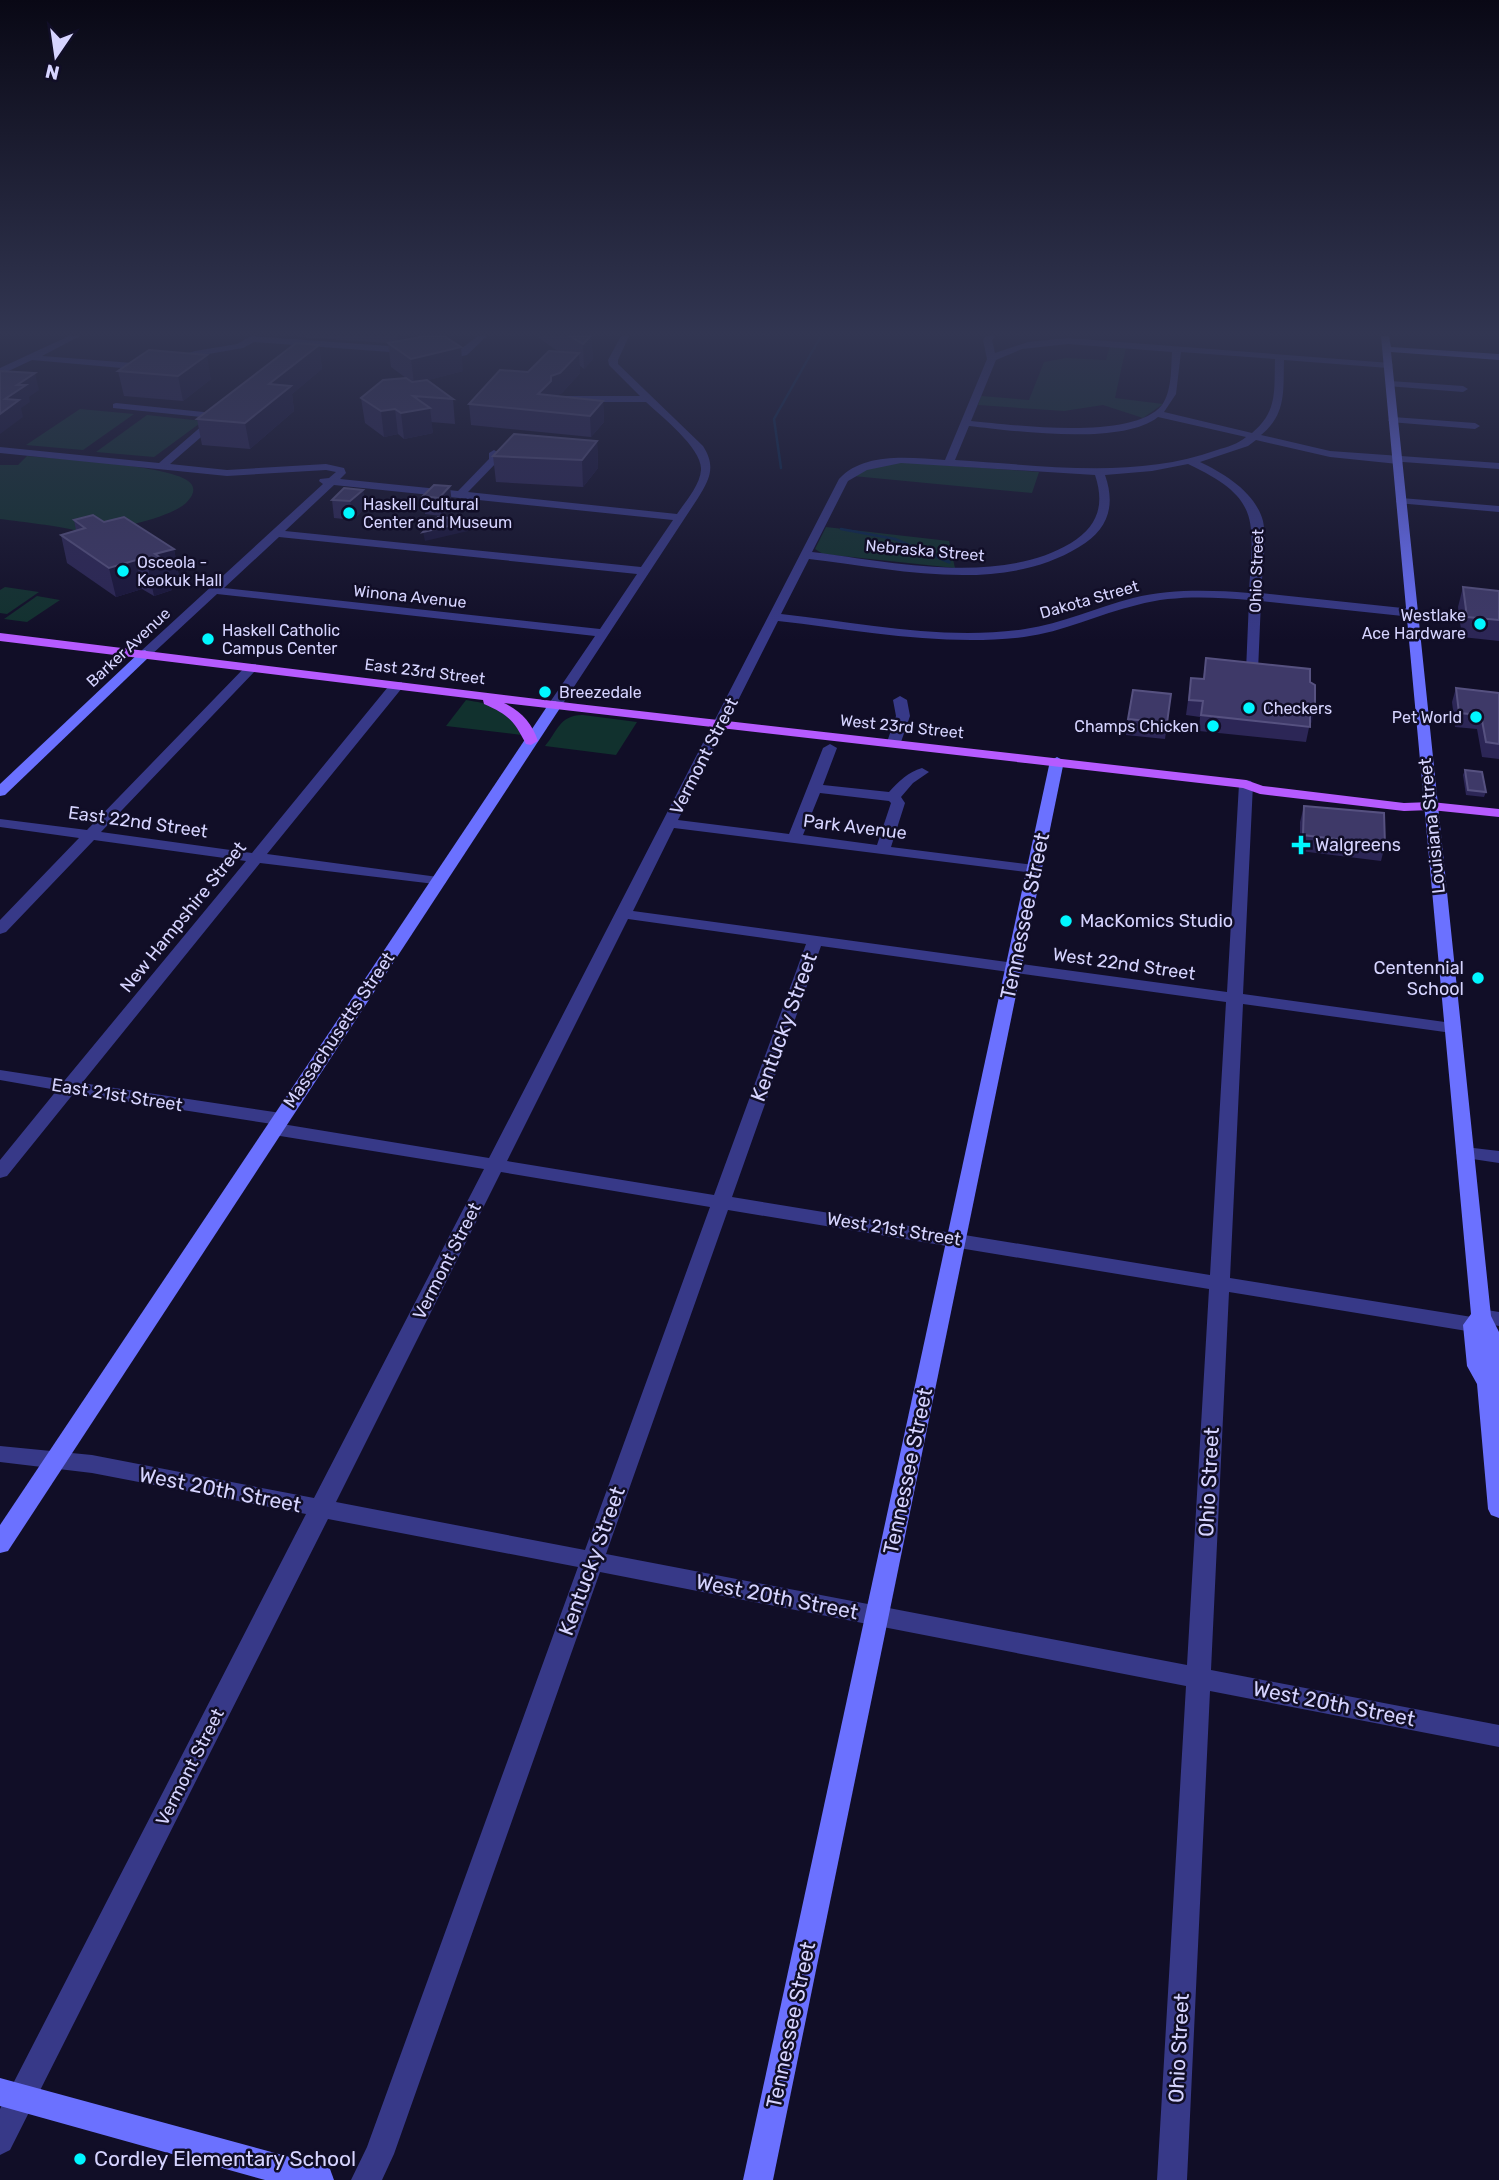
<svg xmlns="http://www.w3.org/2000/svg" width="1499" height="2180" font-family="Rubik,sans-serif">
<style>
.green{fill:#11312e}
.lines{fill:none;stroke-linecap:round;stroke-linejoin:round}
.stream-far1{stroke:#09264b;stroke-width:2.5}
.stream{stroke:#09264b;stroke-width:3.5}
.street{fill:#373988;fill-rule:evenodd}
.secondary{fill:#6b71ff;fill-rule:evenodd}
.primary{fill:#b65bff;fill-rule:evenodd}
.wall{fill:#2c2656}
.shaded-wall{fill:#19153b}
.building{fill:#3e3968;stroke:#565180;stroke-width:2}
.poi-dot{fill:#00f7ff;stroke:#110e27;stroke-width:2.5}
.labels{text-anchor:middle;stroke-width:5;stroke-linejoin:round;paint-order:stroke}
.far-poi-label{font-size:16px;fill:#d6d4ff;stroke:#110e27;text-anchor:start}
.far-street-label{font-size:16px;fill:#d6d4ff;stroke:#110e27}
.street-label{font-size:18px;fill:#d6d4ff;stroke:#110e27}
.poi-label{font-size:18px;fill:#d6d4ff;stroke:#110e27;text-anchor:start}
.near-street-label{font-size:21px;fill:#d6d4ff;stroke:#110e27}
.near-poi-label{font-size:21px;fill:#d6d4ff;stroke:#110e27;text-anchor:start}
</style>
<rect width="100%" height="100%" fill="#110e27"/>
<g class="green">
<polygon points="1110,345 1126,347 1115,398 1163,404 1143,418 1103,405 1064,411 978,405 981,396 1029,400 1044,362 1066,358 1106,360"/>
<polygon points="80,409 134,414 83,450 26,445"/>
<polygon points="147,415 203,421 154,457 96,452"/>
<path d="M27,456C53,459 183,465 192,485C196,492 190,499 186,503C169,519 98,535 74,530C58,526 24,522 0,519V465H18Z"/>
<polygon points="900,462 1039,472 1032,493 853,476 866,469"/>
<polygon points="826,527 949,541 955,568 823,554 815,549"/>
<polygon points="5,587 39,592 7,614 0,613 0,590"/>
<polygon points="37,596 60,600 27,622 4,619"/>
<path d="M466,700C498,705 504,709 522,735L446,726Z"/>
<path d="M582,715H583L637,722L616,755L545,746C557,732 560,715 582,715Z"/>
</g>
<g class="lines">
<g class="stream-far1">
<polyline points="781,468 774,419 821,336"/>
<polyline points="841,529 895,539 921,550"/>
</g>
<polyline class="stream" points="917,548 949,562"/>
<g class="street">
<polygon points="69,336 80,336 42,356 133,363 161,362 195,351 237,344 251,336 458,351 478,336 487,336 467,355 458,357 254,342 243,348 197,356 162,368 133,369 32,360 0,375 0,368"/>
<path d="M621,336H629L618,360V364L703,446C716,466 710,479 698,498L562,705L555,709L548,705L595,636L217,594L149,657H141V651L323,484L319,481L320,479L329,478L336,472L326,470L227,476L0,453V447L159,463L211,418L113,408V404L116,403L223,414V418L170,464L227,470L326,464L344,468L346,473L340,479L458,491L489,459V453L494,450L499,453V460L468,492L677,514C686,501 700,485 701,470C703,449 661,416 646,402H563L558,399L563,396H640L609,365L608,360ZM334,485L673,520L641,567L285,531ZM279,537L637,574L600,629L224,588Z"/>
<path d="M986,336H995L992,340L995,353L1028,342L1068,338L1391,363L1393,365L1388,368L1284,360C1283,390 1287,414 1261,435L1330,451L1499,463V469L1403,462L1398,464L1330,457L1256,440L1248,446L1200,462C1225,474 1255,492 1263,521C1267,540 1262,573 1261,593L1412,609L1418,613L1412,617L1261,601L1258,671L1252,675L1246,671L1249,600C1212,597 1173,595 1137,605C1099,614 1063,632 1024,637C942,647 859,630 778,621L678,820L789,834L823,748L830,744L837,748L823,785L889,792C899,781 908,772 922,768L929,772L913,783L901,797L905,803L891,847L1034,865L1041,869L1034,873L674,828L633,911L1227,992L1239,784L1246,780L1251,781L1253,784L1243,994L1452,1023L1460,1028L1452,1033L1243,1004L1230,1278L1472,1317L1474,1311L1481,1309L1499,1312V1326L1482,1323L1480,1330L1473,1332L1229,1292L1211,1670L1499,1725V1747L1210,1691L1187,2180H1157L1186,1686L600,1572L394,2154L382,2180H351L367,2147L578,1567L328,1519L10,2150L0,2155V2109L306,1514L92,1473L0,1462V1446L92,1455L314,1498L484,1169L274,1135L265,1129L272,1124L74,1093L7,1176L0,1178V1160L57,1090L0,1080V1070L65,1080L246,861L94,840L6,932L0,934V920L79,838L0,827V819L87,830L248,664H256V670L101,832L252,853L392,682H402V688L267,854L438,877L446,882L443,885L260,863L82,1083L281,1113L290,1119L282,1124L489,1158L839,479C865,451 911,458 945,460L987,359L983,340ZM1068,344L1172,352C1171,367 1172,391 1162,405C1133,441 1014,425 971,421L996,360L1022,349ZM1181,352L1275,359C1274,391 1278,411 1252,433L1164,412L1176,394ZM1158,417L1246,437C1238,444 1227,447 1217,450C1134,480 1041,465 955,460L969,426C1014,431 1122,446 1158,417ZM901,463L1095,475C1105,505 1098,526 1071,543C999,586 892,562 812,552L848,481L867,470ZM1188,464C1262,499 1253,519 1249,593C1210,590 1171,589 1133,598C1097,607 1062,624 1025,629C945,641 861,623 781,614L809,559C895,569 1001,595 1079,547C1108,530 1116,506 1105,475L1152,471ZM820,793L889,801L891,803L877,845L803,835ZM628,919L806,944L714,1195L507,1161ZM821,946L1226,1002L1210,1275L732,1197ZM501,1172L710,1207L585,1550L336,1502ZM728,1210L1209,1289L1187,1665L606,1554Z"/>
<polygon points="1390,381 1463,386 1468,389 1463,392 1387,386 1387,382"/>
<polygon points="1393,417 1475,423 1480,426 1475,429 1390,422 1388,420"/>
<polygon points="1401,498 1499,506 1499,512 1397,503 1396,501"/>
<polygon points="900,696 907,700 910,716 901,742 894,746 887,742 896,716 893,700"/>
<polygon points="1465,1147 1499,1151 1499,1163 1459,1157 1456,1153 1459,1149"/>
</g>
<g class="secondary">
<polygon points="1381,336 1389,336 1391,347 1499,354 1499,360 1391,352 1491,1316 1499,1332 1499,1518 1491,1515 1488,1509 1477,1384 1467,1366 1463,1325 1471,1314"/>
<polygon points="145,650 151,654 149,657 5,795 0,796 0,784 141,651"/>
<polygon points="555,701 562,705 8,1551 0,1553 0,1525 548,705"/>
<polygon points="1057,757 1064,761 773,2180 743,2180 1050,761"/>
<polygon points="0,2078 319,2165 330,2169 334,2180 265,2180 0,2106"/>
</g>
<path class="primary" d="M0,633L578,704L1246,780L1263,786L1404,803L1431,802L1499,809V817L1431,810L1404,811L1260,794L1243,788L504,703C521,711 532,723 538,741L531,745L526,744C514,721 509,715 484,704L483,700L0,641Z"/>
</g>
<g class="wall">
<polygon points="286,336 409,336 403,340 463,371 428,380 453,399 455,424 431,422 433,433 404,439 398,434 384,437 365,423 361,398 406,378 391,367 388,343"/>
<polygon points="539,336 591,336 593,359 584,369 579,365 580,373 562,393 555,396 603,401 604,422 591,437 471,425 469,404 528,372 559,352 539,338"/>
<polygon points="319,345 322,369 292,394 294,411 250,449 202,445 197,419"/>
<polygon points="118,371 211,379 183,401 124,396"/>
<polygon points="597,441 598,468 583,487 496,482 493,456"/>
<polygon points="434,485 452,504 441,516 425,514 423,496"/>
<polygon points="363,490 365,508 353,520 334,518 332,500"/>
<polygon points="74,520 104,522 174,549 179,577 170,580 172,590 154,596 142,589 116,597 67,563 61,535 76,530"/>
<polygon points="1463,587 1499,591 1499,641 1462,637 1458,607"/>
<polygon points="1206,658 1310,682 1312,722 1310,723 1306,742 1199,731 1200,717 1186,715 1191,678 1203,679"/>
<polygon points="1456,688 1499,693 1499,759 1482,757 1477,729 1455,727 1452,702"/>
<polygon points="1133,690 1171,694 1165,739 1126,735"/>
<polygon points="1465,770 1486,792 1484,797 1466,795 1463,775"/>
<polygon points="1304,806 1385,845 1381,861 1300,851 1300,822"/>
</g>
<g class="shaded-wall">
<polygon points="397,336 409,336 398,344"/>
<polygon points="591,336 593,359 584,369 583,344"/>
<polygon points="319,345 322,369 292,394 294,411 250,449 245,423 269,384"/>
<polygon points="461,347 463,371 414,384 411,359"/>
<polygon points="579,353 580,373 562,393 553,397 538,394 551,376"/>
<polygon points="207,355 211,379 183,401 178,376"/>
<polygon points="35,373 39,390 29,397 30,402 21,408 23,417 0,434 0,414 5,399 17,385"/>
<polygon points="603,401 604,422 591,437 590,416"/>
<polygon points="430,408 433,433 404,439 401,413"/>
<polygon points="395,409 398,434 384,437 381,411"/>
<polygon points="597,441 598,468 583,487 582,460"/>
<polygon points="450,486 452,504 441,516 439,498"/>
<polygon points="363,490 365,508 353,520 350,501"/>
<polygon points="467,522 468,531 425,541 423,532"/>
<polygon points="174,549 179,577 170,580 172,590 154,596 148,567 155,554"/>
<polygon points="136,560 142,589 116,597 109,568"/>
<polygon points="1315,706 1312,722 1306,724 1310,708"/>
</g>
<g class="building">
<polygon points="425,336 444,336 461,347 411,359 388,343"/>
<polygon points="570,336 591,336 583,344"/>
<polygon points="296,343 319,345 269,384 291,386 245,423 197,419"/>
<polygon points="149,350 207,355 178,376 118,371"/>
<polygon points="549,351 579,353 560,373 551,376 551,381 538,394 603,401 590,416 469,404 500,370 528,372"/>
<polygon points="0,371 35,373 17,385 26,385 5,399 19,400 0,414"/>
<polygon points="406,378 412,382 427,380 453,399 413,396 430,408 401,413 395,409 381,411 361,398 383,380"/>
<polygon points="514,434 597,441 582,460 493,456"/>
<polygon points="434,485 450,486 439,498 423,496"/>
<polygon points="344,488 363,490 350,501 332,500"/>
<polygon points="93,515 104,522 124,517 174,549 155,554 167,562 148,567 136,560 109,568 61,535 85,528 74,520"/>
<polygon points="438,517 467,519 467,522 423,532"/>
<polygon points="1463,587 1499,591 1499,620 1467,617"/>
<polygon points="1206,658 1310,669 1310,682 1315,685 1315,706 1310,708 1310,727 1201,715 1203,701 1189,700 1191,678 1204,679"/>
<polygon points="1456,688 1499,693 1499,744 1486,742 1481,715 1459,713"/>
<polygon points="1133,690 1171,694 1167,723 1128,719"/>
<polygon points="1465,770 1482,772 1486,792 1468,790"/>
<polygon points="1304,806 1384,813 1385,845 1303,835"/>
</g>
<linearGradient id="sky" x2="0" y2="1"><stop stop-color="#090815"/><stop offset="0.52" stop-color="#323652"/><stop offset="1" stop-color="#323652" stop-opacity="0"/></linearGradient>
<rect width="1499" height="641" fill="url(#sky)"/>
<g class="poi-dot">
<circle cx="349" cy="513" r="7"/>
<circle cx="123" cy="571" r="7"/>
<circle cx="1480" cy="624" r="7"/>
<circle cx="208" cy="639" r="7"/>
<circle cx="545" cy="692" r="7"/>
<circle cx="1249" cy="708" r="7"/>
<circle cx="1476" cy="717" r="7"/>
<circle cx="1213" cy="726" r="7"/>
<path d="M1297.5 834.5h7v7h7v7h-7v7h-7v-7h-7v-7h7z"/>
<circle cx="1066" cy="921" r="7"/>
<circle cx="1478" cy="978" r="7"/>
<circle cx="80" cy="2159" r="7"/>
</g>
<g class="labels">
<g class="far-poi-label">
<text x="363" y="510">Haskell Cultural<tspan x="363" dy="18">Center and Museum</tspan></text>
<text x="137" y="568">Osceola -<tspan x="137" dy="18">Keokuk Hall</tspan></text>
<text x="1466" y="621" text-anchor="end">Westlake<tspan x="1466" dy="18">Ace Hardware</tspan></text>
<text x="222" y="636">Haskell Catholic<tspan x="222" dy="18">Campus Center</tspan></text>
<text x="559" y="698">Breezedale</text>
<text x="1263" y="714">Checkers</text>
<text x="1462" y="723" text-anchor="end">Pet World</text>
<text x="1199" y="732" text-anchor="end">Champs Chicken</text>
</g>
<g class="far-street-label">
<text transform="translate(925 550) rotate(5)" y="6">Nebraska Street</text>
<text transform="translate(1256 571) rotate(-88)" y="6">Ohio Street</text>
<text transform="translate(410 596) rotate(6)" y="6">Winona Avenue</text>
<text transform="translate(1089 599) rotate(-16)" y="6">Dakota Street</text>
<text transform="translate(128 647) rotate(-43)" y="6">Barker Avenue</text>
<text transform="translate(425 671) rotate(7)" y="6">East 23rd Street</text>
<text transform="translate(902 726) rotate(6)" y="6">West 23rd Street</text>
</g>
<g class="street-label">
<text transform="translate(704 756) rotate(-63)" y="6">Vermont Street</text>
<text transform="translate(138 822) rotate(8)" y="6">East 22nd Street</text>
<text transform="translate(1432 826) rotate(-96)" y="6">Louisiana Street</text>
<text transform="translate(855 827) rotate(7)" y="6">Park Avenue</text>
<text transform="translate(183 917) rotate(-51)" y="6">New Hampshire Street</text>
<text transform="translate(1124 964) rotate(8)" y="6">West 22nd Street</text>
<text transform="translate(339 1030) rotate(-56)" y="6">Massachusetts Street</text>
<text transform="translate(117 1095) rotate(9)" y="6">East 21st Street</text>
<text transform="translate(894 1229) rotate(9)" y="6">West 21st Street</text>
<text transform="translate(447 1261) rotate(-63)" y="6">Vermont Street</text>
<text transform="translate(190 1767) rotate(-63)" y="6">Vermont Street</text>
</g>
<g class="poi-label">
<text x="1315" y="851">Walgreens</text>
<text x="1080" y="927">MacKomics Studio</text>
<text x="1464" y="974" text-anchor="end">Centennial<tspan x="1464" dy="21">School</tspan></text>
</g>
<g class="near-street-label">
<text transform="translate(1025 916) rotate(-78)" y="7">Tennessee Street</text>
<text transform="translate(784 1027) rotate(-70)" y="7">Kentucky Street</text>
<text transform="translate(908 1471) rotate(-78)" y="7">Tennessee Street</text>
<text transform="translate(1209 1482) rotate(-87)" y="7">Ohio Street</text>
<text transform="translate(220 1490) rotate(11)" y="7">West 20th Street</text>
<text transform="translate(592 1561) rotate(-70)" y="7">Kentucky Street</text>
<text transform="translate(777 1597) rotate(11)" y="7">West 20th Street</text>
<text transform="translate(1334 1704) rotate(11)" y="7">West 20th Street</text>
<text transform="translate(791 2025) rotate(-78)" y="7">Tennessee Street</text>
<text transform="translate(1179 2048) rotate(-87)" y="7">Ohio Street</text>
</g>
<g class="near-poi-label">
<text x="94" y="2166">Cordley Elementary School</text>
</g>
</g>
<g transform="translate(56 56) rotate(193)" stroke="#110e27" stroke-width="5" paint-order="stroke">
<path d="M0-5L12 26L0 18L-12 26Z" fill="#d6d4ff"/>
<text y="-10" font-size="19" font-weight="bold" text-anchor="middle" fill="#d6d4ff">N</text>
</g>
</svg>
